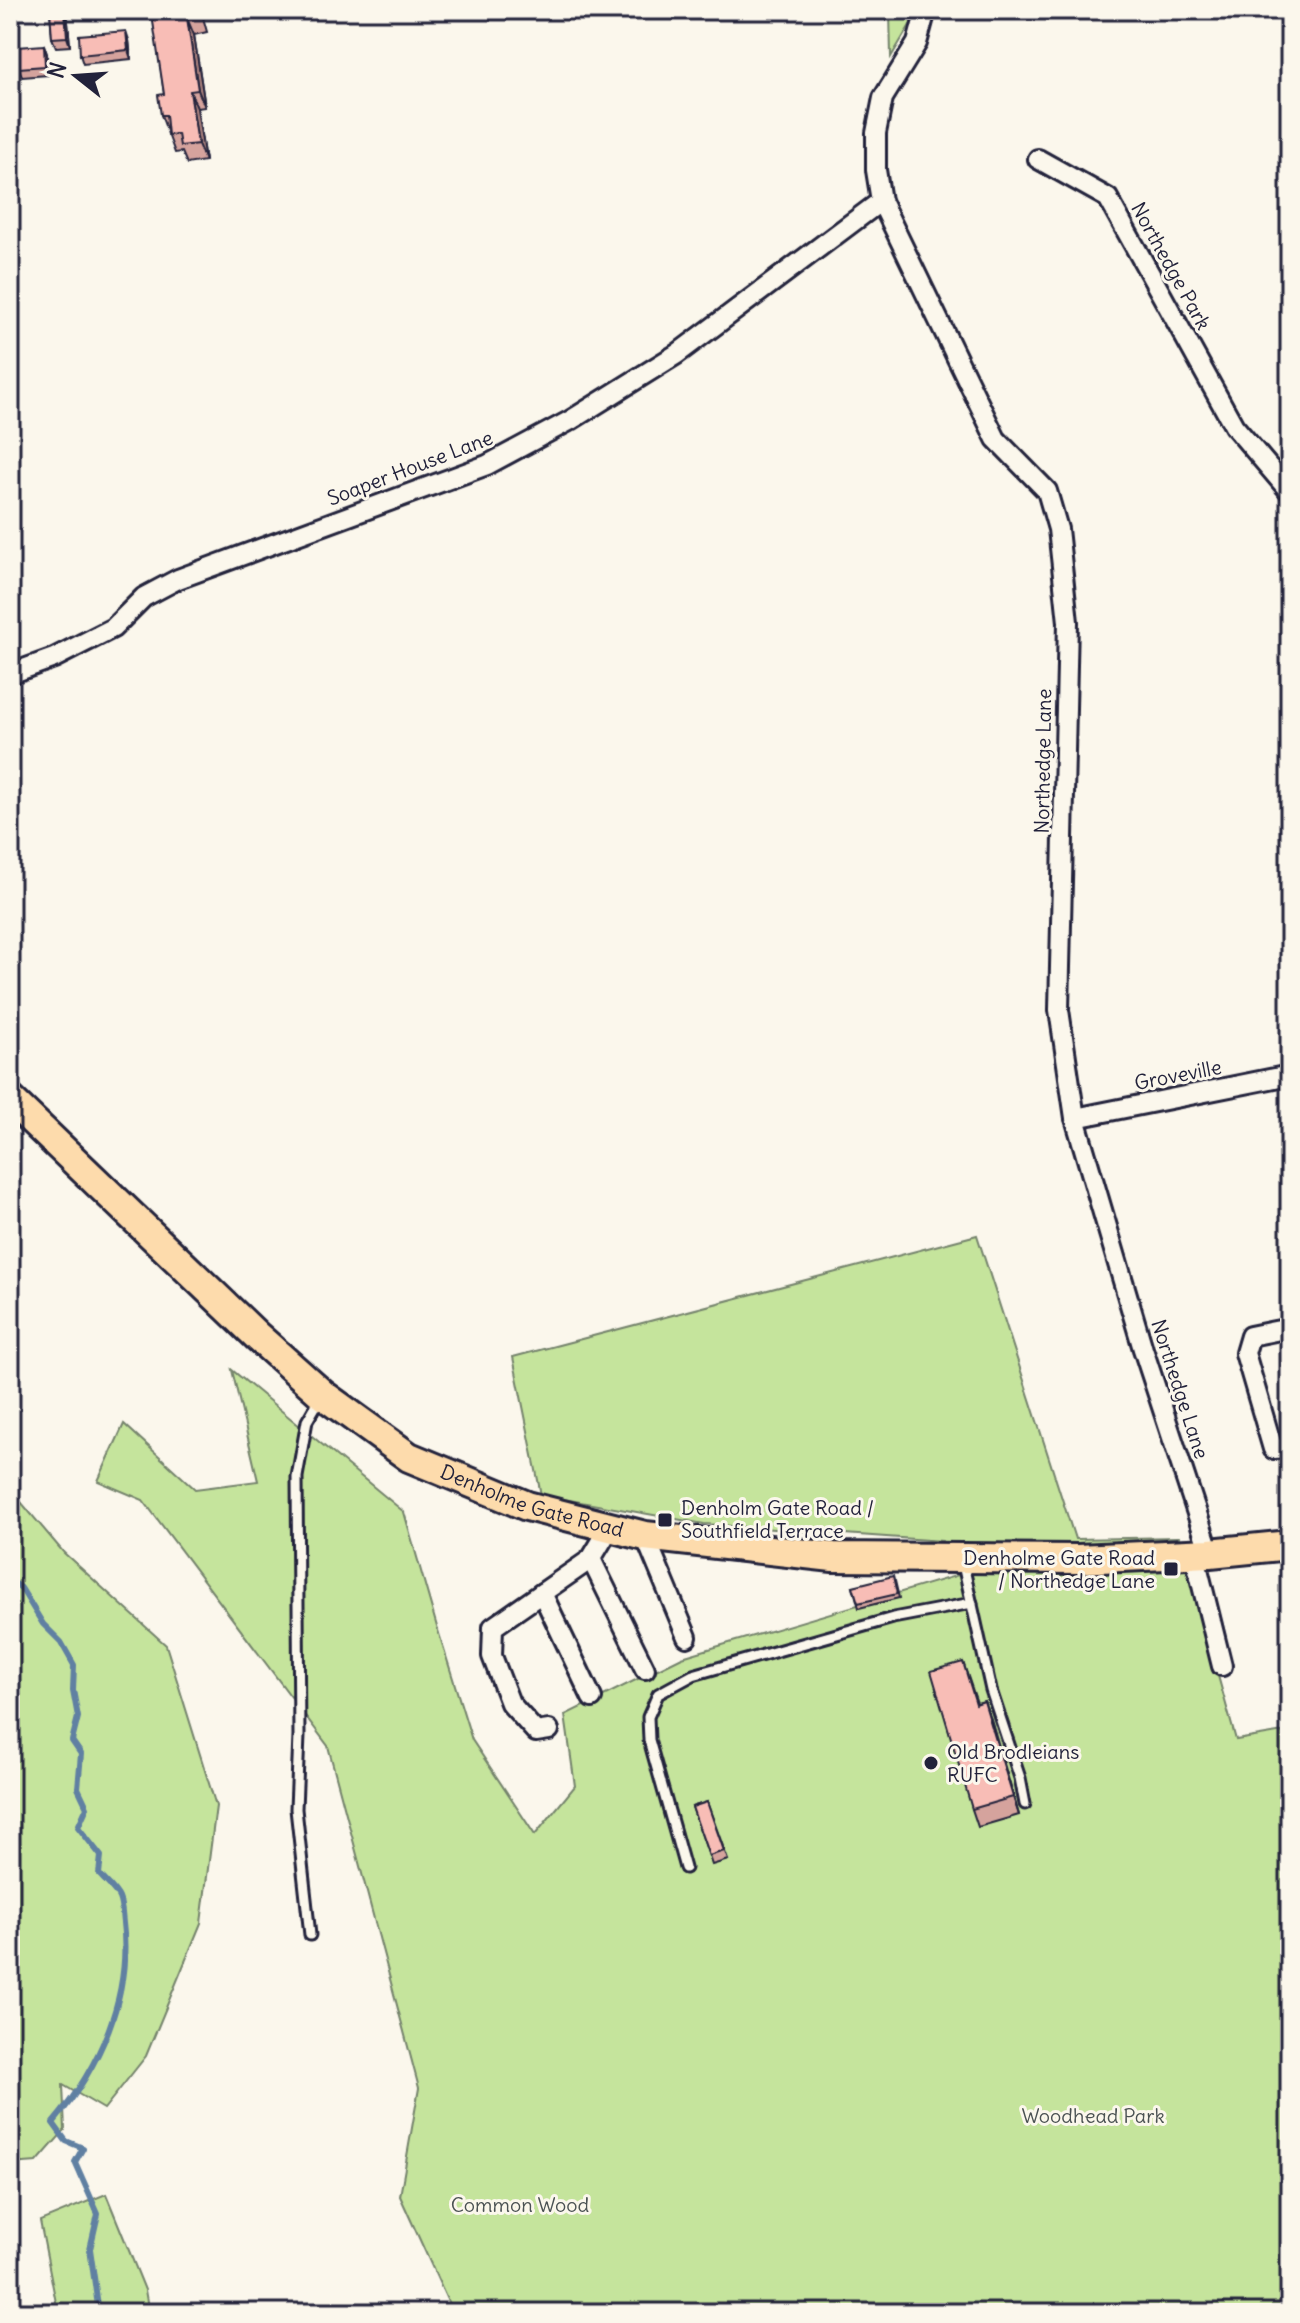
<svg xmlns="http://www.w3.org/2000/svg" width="1300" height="2323" font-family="Delius,sans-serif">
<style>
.green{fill:#c5e49c;stroke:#74836c;stroke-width:2}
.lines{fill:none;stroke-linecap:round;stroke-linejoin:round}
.stream{stroke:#6080a2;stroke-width:6}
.service-casing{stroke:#22223b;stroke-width:15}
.minor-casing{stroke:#22223b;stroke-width:24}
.primary-casing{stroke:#22223b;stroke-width:34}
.service{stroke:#fbf7ec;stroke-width:9}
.minor{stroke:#fbf7ec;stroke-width:18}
.primary{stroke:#fddbac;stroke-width:28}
.wall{fill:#d5a39d;stroke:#22223b;stroke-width:2}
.shaded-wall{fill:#ae847f;stroke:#22223b;stroke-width:2}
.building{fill:#f8bdb6;stroke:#22223b;stroke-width:2}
.poi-dot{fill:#22223b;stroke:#fbf7ec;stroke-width:3}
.labels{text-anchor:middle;stroke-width:6;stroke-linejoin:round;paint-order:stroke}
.street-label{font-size:20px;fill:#22223b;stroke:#fbf7ec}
.poi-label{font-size:20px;fill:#22223b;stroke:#fbf7ec;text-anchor:start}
.park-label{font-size:20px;fill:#4b5253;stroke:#fbf7ec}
</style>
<rect width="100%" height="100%" fill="#fbf7ec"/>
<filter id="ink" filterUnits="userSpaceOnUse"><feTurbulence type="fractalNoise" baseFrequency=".0125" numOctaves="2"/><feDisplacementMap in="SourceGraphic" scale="16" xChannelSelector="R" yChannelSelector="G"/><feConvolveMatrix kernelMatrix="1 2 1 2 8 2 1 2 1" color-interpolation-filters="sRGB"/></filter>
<g filter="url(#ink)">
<g class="green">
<polygon points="10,10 17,10 18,107 10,109"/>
<polygon points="890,10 915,10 913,20 891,57"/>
<polygon points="977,1235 1075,1539 1179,1537 1236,1740 1290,1731 1290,2313 453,2313 400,2196 419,2088 328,1746 143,1500 98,1481 124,1424 195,1489 258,1481 232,1370 404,1512 437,1627 472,1740 535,1835 575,1786 565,1715 682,1657 959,1575 942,1541 704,1524 541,1495 513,1357"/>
<polygon points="10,1489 64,1553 166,1645 216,1806 201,1923 146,2056 104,2109 63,2085 65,2130 37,2162 10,2164"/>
<polygon points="106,2194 145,2290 149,2313 58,2313 40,2221"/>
</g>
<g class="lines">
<path class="stream" d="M10,1580L21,1588L43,1624L61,1642L74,1665L73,1690L78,1717L72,1741L81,1754L78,1788L87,1807L78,1827L101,1856L99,1874C105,1881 116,1890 119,1898C122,1905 122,1915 123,1923C132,1996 99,2068 53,2123L66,2141L83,2148L75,2162L98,2214L90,2249L99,2313"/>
<defs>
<g id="service">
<polyline points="962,1560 991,1690 1020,1778 1025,1804"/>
<polyline points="685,1868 649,1740 648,1717 658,1694 693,1675 893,1618 972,1603"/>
<polyline points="310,1935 296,1809 299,1736 297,1477 307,1421 321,1397"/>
</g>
<g id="minor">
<polyline points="926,10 917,43 883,98 876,133 876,170 881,201 996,439 1047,491 1058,529 1068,622 1059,1010 1075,1118 1143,1349 1210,1553"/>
<polyline points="1038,159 1108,198 1234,426 1290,492"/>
<polyline points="10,674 54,658 113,628 144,597 178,579 487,465 571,420 677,354 881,201"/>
<polyline points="1075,1118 1290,1075"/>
<polyline points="1290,1328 1250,1336 1245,1353 1273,1449 1290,1448"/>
<polyline points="609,1529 591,1559 645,1669"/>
<polyline points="645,1536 687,1637"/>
<polyline points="1194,1553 1222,1666"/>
<polyline points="542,1593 592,1698"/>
<polyline points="549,1730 536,1732 510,1703 492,1656 493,1627 591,1559"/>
</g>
<g id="primary">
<path id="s1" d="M10,1099L258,1337L322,1394L409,1457L527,1506L645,1536L833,1557L1078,1559L1210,1553L1290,1545"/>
</g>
</defs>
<use href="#service" class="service-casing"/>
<use href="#minor" class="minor-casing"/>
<use href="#primary" class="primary-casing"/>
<use href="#service" class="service"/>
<use href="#minor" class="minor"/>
<use href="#primary" class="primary"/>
</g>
<g class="wall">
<polygon points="50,10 67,10 70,46 56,47 52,38"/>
<polygon points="153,10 201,10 207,32 194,35 205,107 197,108 205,161 187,164 182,152 175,153 161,115 164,94"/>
<polygon points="129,40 131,59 83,64 80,55"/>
<polygon points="44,45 47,54 48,75 22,77 19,68"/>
<polygon points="895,1581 899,1598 859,1608 853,1586"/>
<polygon points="963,1662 977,1703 984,1701 1019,1815 978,1827 972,1809"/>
<polygon points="707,1802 728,1860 712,1865 692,1807"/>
</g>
<g class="shaded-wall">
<polygon points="65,10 67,10 70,46 67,37"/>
<polygon points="187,18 194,35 205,107 198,90"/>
<polygon points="126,31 129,40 131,59 128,50"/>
<polygon points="44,45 47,54 48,75 45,66"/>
<polygon points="190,91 197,108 205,161 198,144"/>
<polygon points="984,1701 991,1719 1019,1815 1013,1797"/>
</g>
<g class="building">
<polygon points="50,10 65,10 67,37 52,38"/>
<polygon points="153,10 199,10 201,14 187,18 198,90 190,91 198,144 180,146 178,134 168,135 166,115 161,115 158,95 164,94 152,15"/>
<polygon points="126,31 128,50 80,55 79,35"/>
<polygon points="44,45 45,66 19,68 18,47"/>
<polygon points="893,1576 897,1594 858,1603 853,1586"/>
<polygon points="963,1662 976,1704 984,1701 1013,1797 972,1809 931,1671"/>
<polygon points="707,1802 724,1851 709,1856 692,1807"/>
</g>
</g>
<g class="poi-dot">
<rect x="657" y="1512" width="16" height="16" rx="4"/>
<rect x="1163" y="1561" width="16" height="16" rx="4"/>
<circle cx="931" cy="1763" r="8"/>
</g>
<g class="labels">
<g class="street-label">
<text transform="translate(1171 266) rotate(61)" y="7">Northedge Park</text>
<text transform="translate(410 468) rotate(-21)" y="7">Soaper House Lane</text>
<text transform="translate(1043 761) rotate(-89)" y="7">Northedge Lane</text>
<text transform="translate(1178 1075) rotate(-11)" y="7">Groveville</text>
<text transform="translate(1180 1389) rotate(72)" y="7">Northedge Lane</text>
<text dy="7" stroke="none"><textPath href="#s1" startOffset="668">Denholme Gate Road</textPath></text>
</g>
<g class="poi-label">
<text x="681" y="1515">Denholm Gate Road /<tspan x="681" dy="23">Southfield Terrace</tspan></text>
<text x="1155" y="1565" text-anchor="end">Denholme Gate Road<tspan x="1155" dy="23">/ Northedge Lane</tspan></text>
<text x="947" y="1759">Old Brodleians<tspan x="947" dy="23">RUFC</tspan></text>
</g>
<g class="park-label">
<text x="1093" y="2123">Woodhead Park</text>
<text x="520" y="2212">Common Wood</text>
</g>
</g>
<rect width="1300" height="2323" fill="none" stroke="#fbf7ec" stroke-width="40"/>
<rect x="20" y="20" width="1260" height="2283" fill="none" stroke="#22223b" stroke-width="3" filter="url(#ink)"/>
<g transform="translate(76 76) rotate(287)" stroke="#fbf7ec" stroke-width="6" paint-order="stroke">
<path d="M0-6L14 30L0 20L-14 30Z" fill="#22223b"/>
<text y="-12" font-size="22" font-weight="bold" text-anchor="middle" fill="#22223b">N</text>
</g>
</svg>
